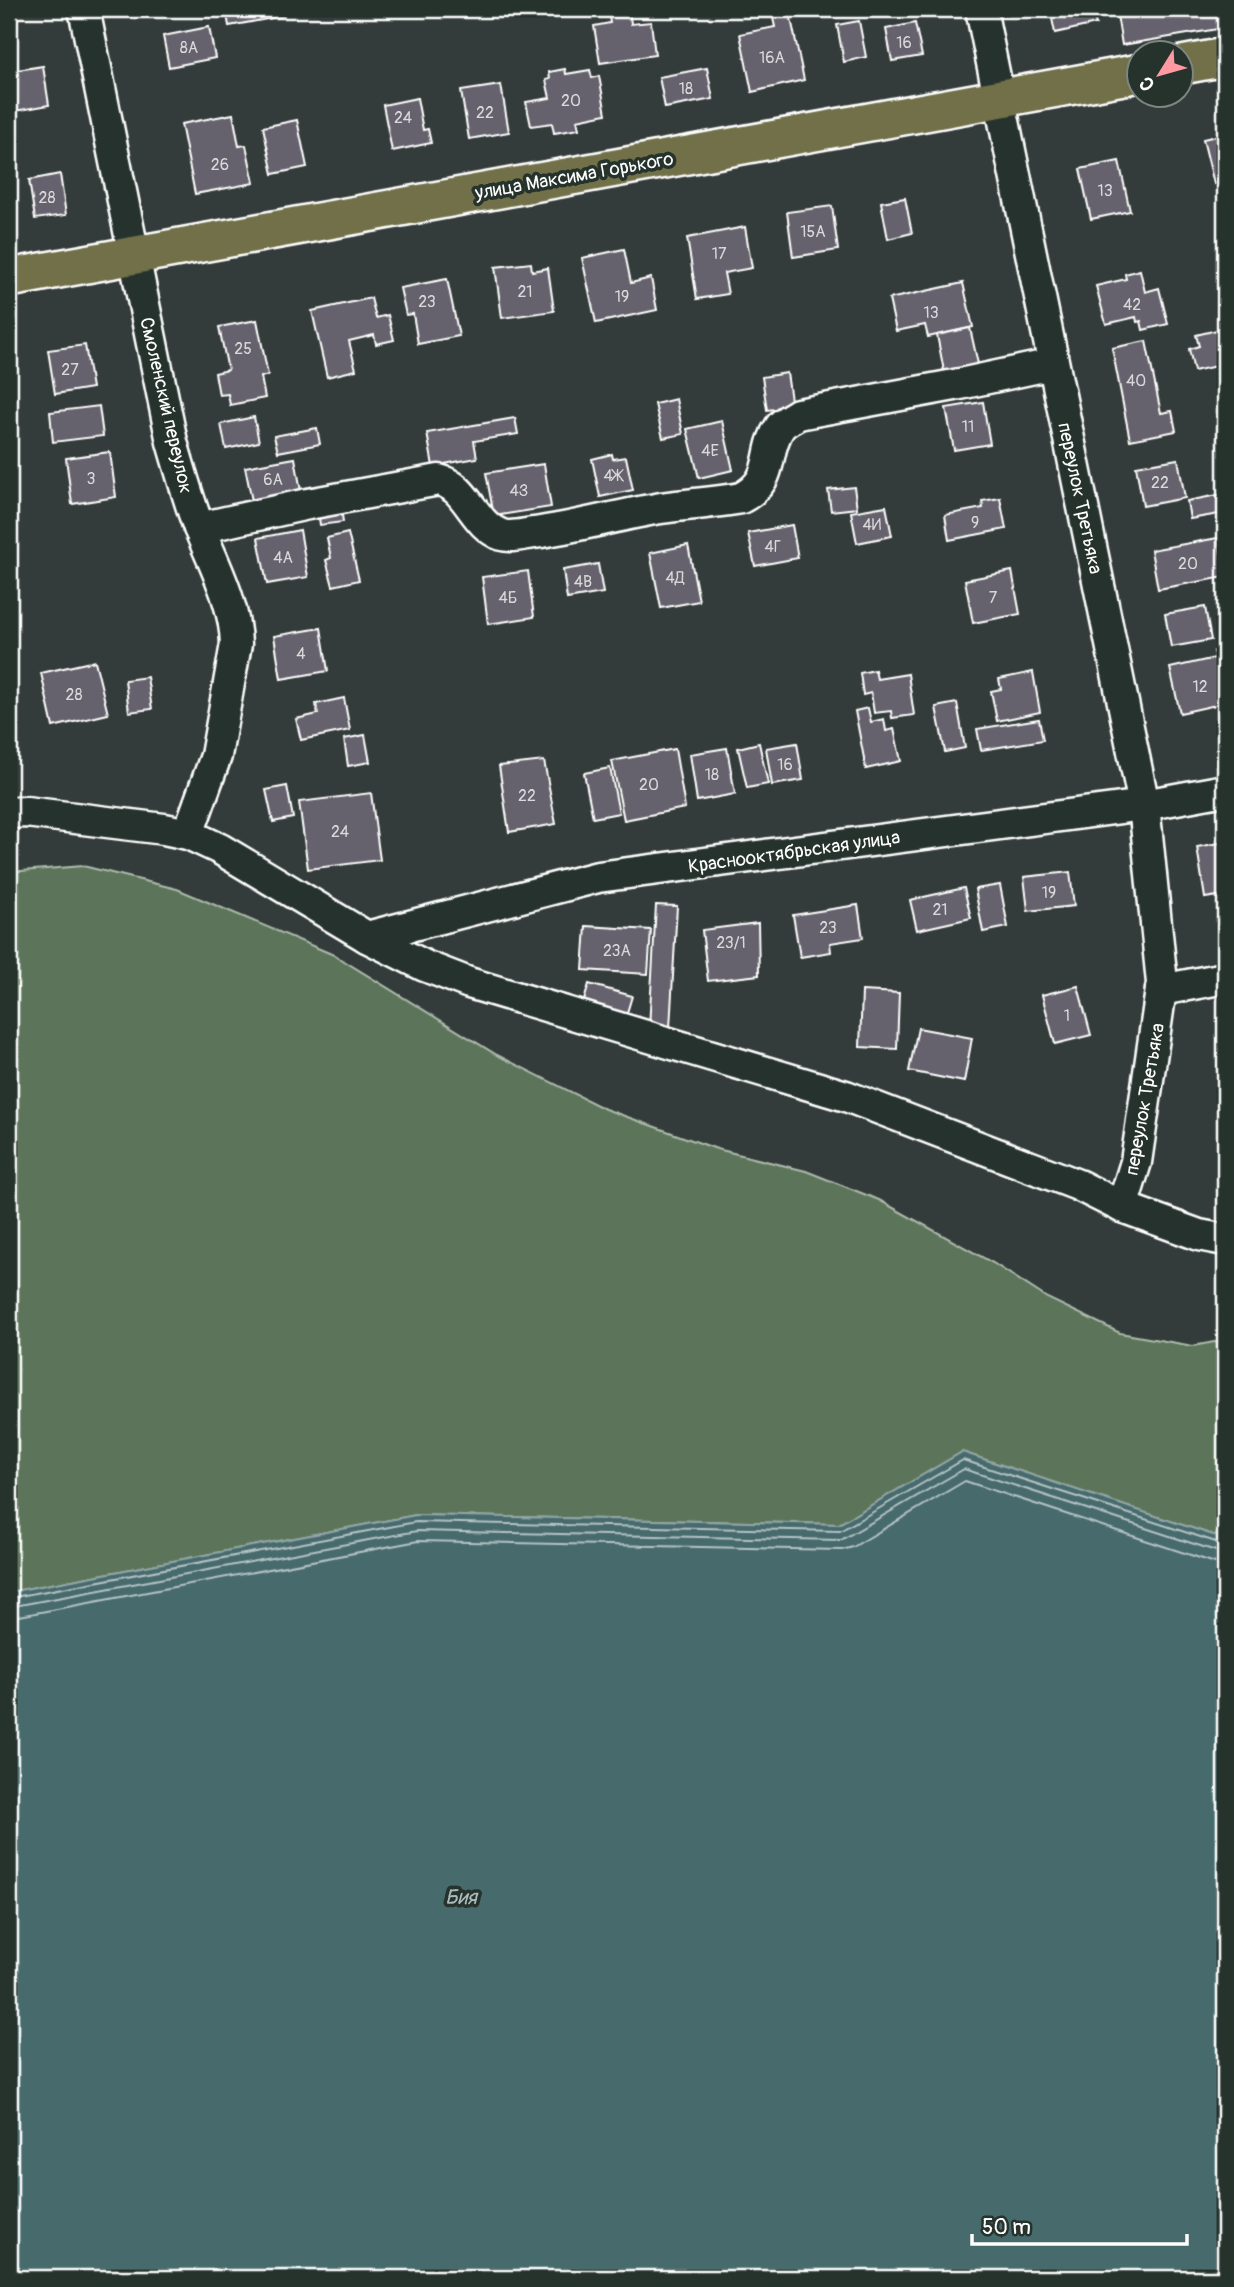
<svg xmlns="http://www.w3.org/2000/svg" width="1234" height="2287" font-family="Pangolin,sans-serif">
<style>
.green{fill:#5b745a;stroke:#adbaac;stroke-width:2}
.water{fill:#476a6d;stroke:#91a6a7;stroke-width:2}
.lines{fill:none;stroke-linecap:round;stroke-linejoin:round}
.shore{stroke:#b5c3c5;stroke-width:2}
.building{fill:#66626d;stroke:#fff;stroke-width:2}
.minor-casing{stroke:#fff;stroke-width:35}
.major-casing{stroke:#fff;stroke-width:42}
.minor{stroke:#26332d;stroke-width:30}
.major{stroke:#71704a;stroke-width:37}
.labels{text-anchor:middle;stroke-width:7;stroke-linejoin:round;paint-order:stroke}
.number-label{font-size:16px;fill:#d9d8da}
.street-label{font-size:19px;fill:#fff;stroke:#26332d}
.water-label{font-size:21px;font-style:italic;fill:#acbcbd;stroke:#26332d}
</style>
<rect width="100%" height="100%" fill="#333c3a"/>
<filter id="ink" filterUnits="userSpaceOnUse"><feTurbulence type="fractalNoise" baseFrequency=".0143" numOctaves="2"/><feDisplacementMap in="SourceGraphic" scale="14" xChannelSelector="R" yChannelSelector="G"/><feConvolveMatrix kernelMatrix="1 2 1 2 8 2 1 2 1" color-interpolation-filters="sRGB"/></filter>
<g filter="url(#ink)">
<polygon class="green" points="83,866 177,889 334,955 497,1055 605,1109 717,1149 806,1171 879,1200 993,1263 1047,1298 1120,1333 1193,1346 1225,1340 1225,1539 962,1452 839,1524 416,1515 9,1592 9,872"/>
<polygon class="water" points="962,1452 1225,1539 1225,2278 9,2278 9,1592 416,1515 839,1524"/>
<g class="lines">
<g class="shore">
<polyline points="9,1598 416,1522 840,1531 963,1460 1225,1545"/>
<polyline points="9,1607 417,1531 841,1540 964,1469 1225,1554"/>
<polyline points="9,1618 418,1541 842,1550 853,1547 965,1481 1215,1563 1225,1564"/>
</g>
</g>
<g class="building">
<polygon points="226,9 283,9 284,16 229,26"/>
<polygon points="608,9 629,9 631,24 651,22 655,55 600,63 594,26 610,23"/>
<polygon points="771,9 789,9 804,80 752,92 740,34 775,27"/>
<polygon points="1050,9 1092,9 1096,24 1055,33"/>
<polygon points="1116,9 1222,9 1224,28 1122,45"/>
<polygon points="859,21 866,57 844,62 837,25"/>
<polygon points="915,23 922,56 892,61 886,29"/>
<polygon points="209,27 215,58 169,67 163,36"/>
<polygon points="15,62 17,70 43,66 49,105 9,112 9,63"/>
<polygon points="707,68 713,99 665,108 659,77"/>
<polygon points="565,69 566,74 590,70 592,78 599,76 606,114 577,120 579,129 554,133 552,123 531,126 526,102 550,98 546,80 550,79 549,72"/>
<polygon points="501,85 509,132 469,139 461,91"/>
<polygon points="417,98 423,130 428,129 431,143 392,151 383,105"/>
<polygon points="233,114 239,146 246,145 254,183 195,194 181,124"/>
<polygon points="297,120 307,167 273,174 263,127"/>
<polygon points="1225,134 1225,181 1214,184 1203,139"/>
<polygon points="1119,161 1130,211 1091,219 1080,169"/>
<polygon points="60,174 66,215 35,219 29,180"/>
<polygon points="905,198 912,233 888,239 881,202"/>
<polygon points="832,206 838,250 793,257 787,212"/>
<polygon points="745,227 752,268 724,273 728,294 697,299 687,238"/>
<polygon points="624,249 631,283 651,278 657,310 596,323 582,258"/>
<polygon points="531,263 532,271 548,268 554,311 502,318 495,267"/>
<polygon points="1140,270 1145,292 1159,288 1168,324 1143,330 1141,321 1137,322 1136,317 1106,324 1096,286 1126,279 1125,274"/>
<polygon points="447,279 459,336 418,344 413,314 406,315 400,288"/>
<polygon points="963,283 973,327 928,337 925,325 896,331 889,299"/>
<polygon points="371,298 376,318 388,315 394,340 376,344 374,335 349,341 356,370 327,377 312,311"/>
<polygon points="257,320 268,375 261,377 265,398 230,405 228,394 219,395 215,373 228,370 219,327"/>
<polygon points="970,328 978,364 944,371 937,335"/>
<polygon points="1225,328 1225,364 1194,371 1189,349 1199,346 1196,335"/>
<polygon points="1146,341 1161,413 1172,411 1176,431 1130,440 1112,348"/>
<polygon points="85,345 92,388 55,394 48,350"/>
<polygon points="787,373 792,407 767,410 762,377"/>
<polygon points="676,399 683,434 663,438 655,404"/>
<polygon points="983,402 990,444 954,450 946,408"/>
<polygon points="99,406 103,436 53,442 50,412"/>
<polygon points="254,417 259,442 226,449 221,424"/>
<polygon points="515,418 518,434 474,441 477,458 433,466 427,433"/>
<polygon points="722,421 733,470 699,478 687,429"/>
<polygon points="317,428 320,444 278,452 274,436"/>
<polygon points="110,452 116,497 72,504 66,458"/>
<polygon points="612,454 613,459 626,457 633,490 600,497 592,459"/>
<polygon points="295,458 301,491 252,501 245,467"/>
<polygon points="1178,459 1185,498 1143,506 1136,466"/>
<polygon points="544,464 551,507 494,516 486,473"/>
<polygon points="854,487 857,508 831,511 828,490"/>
<polygon points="1223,494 1225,513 1190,519 1187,501"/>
<polygon points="1000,498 1006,529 949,540 945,515 983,508 982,501"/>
<polygon points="886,506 892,536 857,543 851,512"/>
<polygon points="341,508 343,522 320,525 318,511"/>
<polygon points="792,525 798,558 755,566 748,533"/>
<polygon points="300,530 308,577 267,584 258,538"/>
<polygon points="348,533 359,580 333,586 326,560 331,558 327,538"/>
<polygon points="1218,538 1225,577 1158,589 1151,550"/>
<polygon points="688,545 699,601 661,608 650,553"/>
<polygon points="598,564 603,593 567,599 563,570"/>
<polygon points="528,571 534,617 488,624 482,577"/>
<polygon points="1012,571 1020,614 973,623 965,580"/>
<polygon points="1205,607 1211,640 1171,647 1165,614"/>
<polygon points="321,628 328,671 281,679 274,636"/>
<polygon points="1225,649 1225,703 1180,713 1170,668 1215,658 1214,651"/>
<polygon points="95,661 108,714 53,727 41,673"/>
<polygon points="875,670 877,679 908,674 914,715 892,718 891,711 874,713 871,693 863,695 860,673"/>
<polygon points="1033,672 1040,712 997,721 991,691 1001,689 999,679"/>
<polygon points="147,677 152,709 129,712 125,680"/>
<polygon points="344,698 350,730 301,740 296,719 318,714 316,704"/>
<polygon points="957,703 965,748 945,752 936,707"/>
<polygon points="868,708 871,722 884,719 886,731 894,729 901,761 866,769 855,711"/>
<polygon points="1039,719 1043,740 981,750 977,729"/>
<polygon points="365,735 370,762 348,766 344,739"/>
<polygon points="759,743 768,784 747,788 738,748"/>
<polygon points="797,743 803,780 772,785 766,748"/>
<polygon points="727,748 735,794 697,801 690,754"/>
<polygon points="675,749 685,808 624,820 612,761"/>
<polygon points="544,761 556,824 509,832 499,766"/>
<polygon points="610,768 619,813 593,818 584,773"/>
<polygon points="287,786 293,818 273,822 266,790"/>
<polygon points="371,793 380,860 308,869 299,802"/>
<polygon points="1225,842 1225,900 1224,895 1205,898 1197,847"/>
<polygon points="1070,872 1074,906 1028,911 1024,877"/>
<polygon points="1000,885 1008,927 983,932 975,889"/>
<polygon points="964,888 971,918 917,930 910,900"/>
<polygon points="656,905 677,906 670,1028 649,1028"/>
<polygon points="858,905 863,938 830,943 831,952 800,957 793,915"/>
<polygon points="758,923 759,975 708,981 702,930"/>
<polygon points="586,926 651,930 648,974 583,970"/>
<polygon points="589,984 632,996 626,1016 583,1004"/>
<polygon points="1078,986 1091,1035 1055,1044 1042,995"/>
<polygon points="862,991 899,993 897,1049 860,1047"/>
<polygon points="1225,992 1225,1021 1224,1021 1219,993"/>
<polygon points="918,1028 972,1038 964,1082 909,1071"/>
</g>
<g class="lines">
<defs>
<g id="minor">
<path d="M84,9L172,442C180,470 188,498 198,525C213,563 235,602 236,644L216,756L188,834"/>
<polyline points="981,9 1144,805 1162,983 1136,1162 1122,1207"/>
<path d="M199,528L308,504L439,480C468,487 473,525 502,535C512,538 524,534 534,533C577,527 619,515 661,508C688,504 715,503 741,498C777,479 762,453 780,427C784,421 793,418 798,414L960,384L1053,364"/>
<polyline points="9,813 26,812 164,829 188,834 220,849 367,937 425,966 469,983 846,1096 1078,1185 1122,1207 1199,1235 1225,1240"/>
<polyline points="367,937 598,877 1144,805 1225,790"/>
<polyline points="1161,990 1225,978"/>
</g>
<g id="major">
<polyline points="1182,65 1225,57"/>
<polyline points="9,278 1140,73"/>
</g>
</defs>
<use href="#minor" class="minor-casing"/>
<use href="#major" class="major-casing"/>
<use href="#minor" class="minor"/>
<use href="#major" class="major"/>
</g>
</g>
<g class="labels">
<g class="number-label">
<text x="904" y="48">16</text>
<text x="189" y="53">8А</text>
<text x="772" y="63">16А</text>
<text x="686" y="94">18</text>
<text x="571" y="106">20</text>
<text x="485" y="118">22</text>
<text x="403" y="123">24</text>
<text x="220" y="170">26</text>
<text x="1105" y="196">13</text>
<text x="47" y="203">28</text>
<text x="813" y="237">15А</text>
<text x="719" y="259">17</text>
<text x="525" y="297">21</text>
<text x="622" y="302">19</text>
<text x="427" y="307">23</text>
<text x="1132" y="310">42</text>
<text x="931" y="318">13</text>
<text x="243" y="354">25</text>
<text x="70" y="375">27</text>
<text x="1136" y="386">40</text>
<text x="968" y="432">11</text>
<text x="710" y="456">4Е</text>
<text x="613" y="481">4Ж</text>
<text x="91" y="484">3</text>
<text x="273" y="485">6А</text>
<text x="1160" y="488">22</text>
<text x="519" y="496">4З</text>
<text x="975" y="528">9</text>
<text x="872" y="530">4И</text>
<text x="773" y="552">4Г</text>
<text x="283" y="563">4А</text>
<text x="1188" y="569">20</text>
<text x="675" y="583">4Д</text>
<text x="583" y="587">4В</text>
<text x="508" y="603">4Б</text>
<text x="993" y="603">7</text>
<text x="301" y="659">4</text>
<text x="1200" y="692">12</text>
<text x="74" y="700">28</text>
<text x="785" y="770">16</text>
<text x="712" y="780">18</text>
<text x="649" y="790">20</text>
<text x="527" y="801">22</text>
<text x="340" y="837">24</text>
<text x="1049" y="898">19</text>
<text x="940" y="915">21</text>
<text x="828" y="933">23</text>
<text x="731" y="948">23/1</text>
<text x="617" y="956">23А</text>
<text x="1067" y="1021">1</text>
</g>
<g class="street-label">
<text transform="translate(574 175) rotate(-10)" y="7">улица Максима Горького</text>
<text transform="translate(167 405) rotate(77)" y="7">Смоленский переулок</text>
<text transform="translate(1081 498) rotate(78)" y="7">переулок Третьяка</text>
<text transform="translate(794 851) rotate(-8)" y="7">Краснооктябрьская улица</text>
<text transform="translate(1144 1099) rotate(-80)" y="7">переулок Третьяка</text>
</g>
<g class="water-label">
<text x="461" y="1904">Бия</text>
</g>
</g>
<rect width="1234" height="2287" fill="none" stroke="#26332d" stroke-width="35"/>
<rect x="18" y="18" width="1199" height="2252" fill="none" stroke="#fff" stroke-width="2.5" filter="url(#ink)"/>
<g transform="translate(1160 74) rotate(233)"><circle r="33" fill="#26332d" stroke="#7d8581" stroke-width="2"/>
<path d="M0-5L12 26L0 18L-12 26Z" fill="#ff9aa2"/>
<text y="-10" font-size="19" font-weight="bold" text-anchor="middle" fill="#ffffff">С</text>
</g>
<path d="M972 2234v10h215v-10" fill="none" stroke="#ffffff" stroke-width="3.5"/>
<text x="982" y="2234" font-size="21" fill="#ffffff" stroke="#26332d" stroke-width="5" paint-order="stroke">50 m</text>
</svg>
